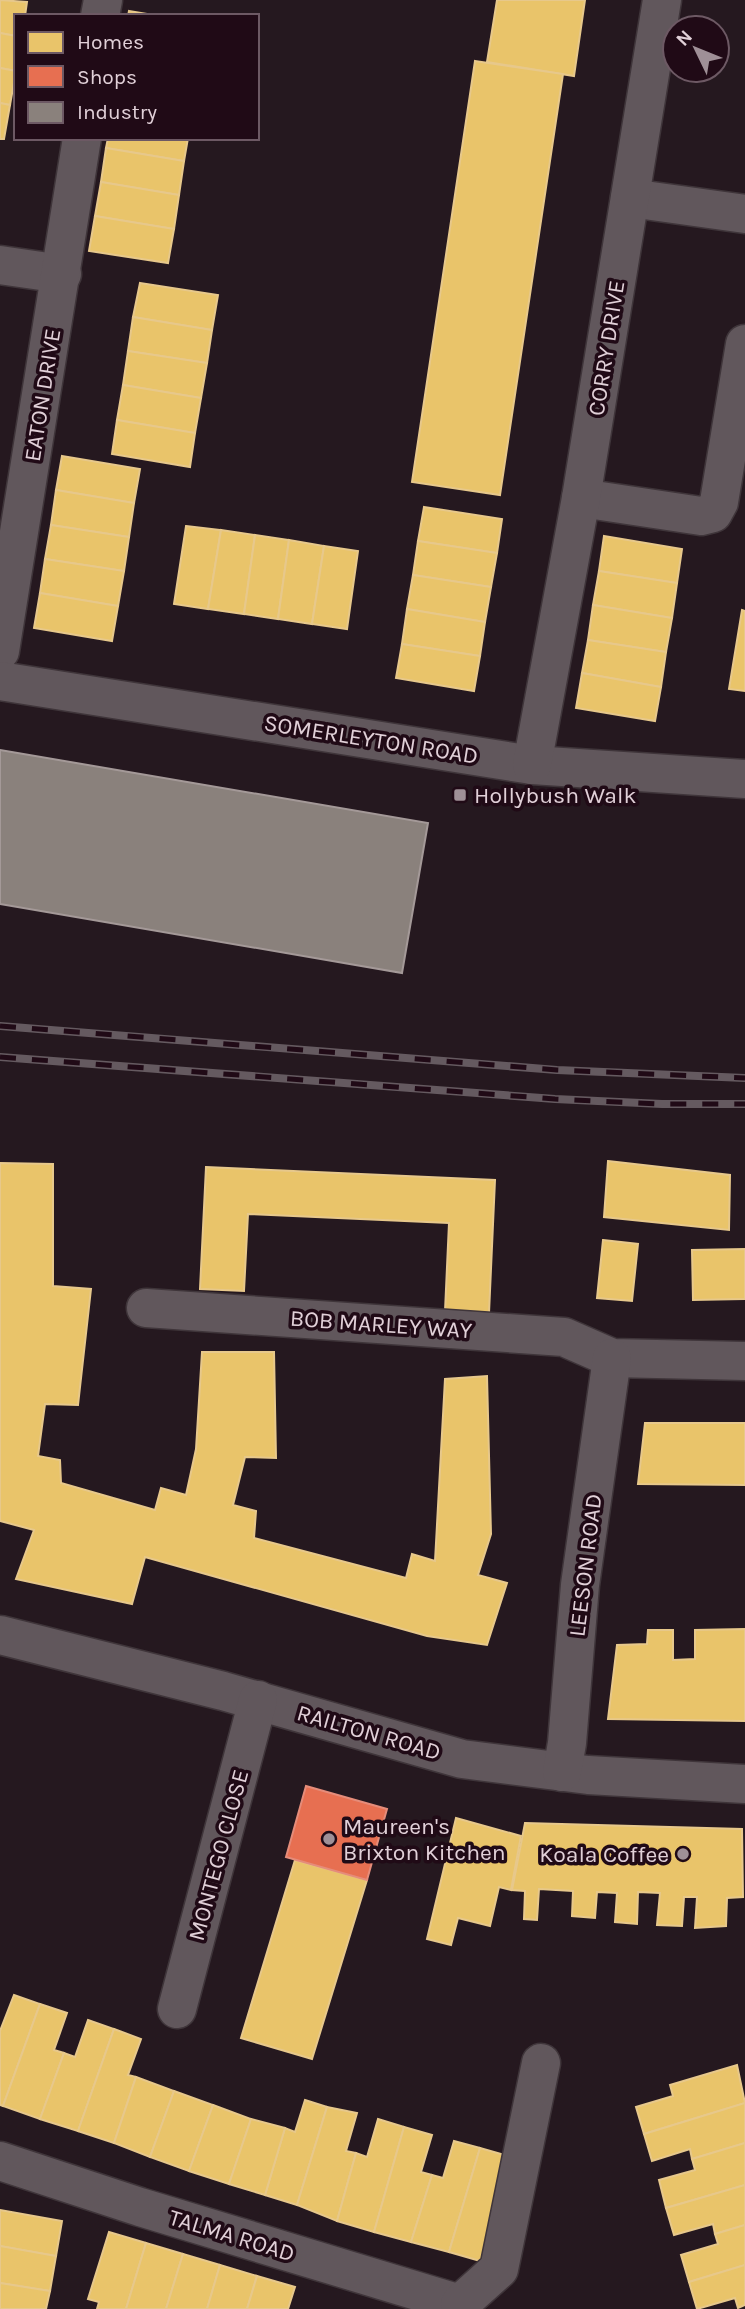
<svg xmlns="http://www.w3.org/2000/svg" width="745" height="2309" font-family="Karla,sans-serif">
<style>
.homes{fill:#e9c46a;stroke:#e7c88b;stroke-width:2}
.shops{fill:#e76f51;stroke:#e58c7a;stroke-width:2}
.industry{fill:#8a817c;stroke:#a49998;stroke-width:2}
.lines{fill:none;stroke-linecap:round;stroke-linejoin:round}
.minor-casing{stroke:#3f353a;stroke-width:41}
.minor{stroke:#61575c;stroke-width:38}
.rail-casing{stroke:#655a60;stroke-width:8}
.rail{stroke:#200a16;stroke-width:5;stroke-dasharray:16;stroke-linecap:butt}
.poi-dot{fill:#9f9097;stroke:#200a16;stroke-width:2.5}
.labels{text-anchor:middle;stroke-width:7;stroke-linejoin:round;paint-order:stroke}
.street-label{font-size:23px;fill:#e1d0d8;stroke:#200a16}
.poi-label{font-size:23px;fill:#e1d0d8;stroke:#200a16;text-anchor:start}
</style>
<rect width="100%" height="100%" fill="#25181f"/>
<g class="homes">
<polygon points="0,0 27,2 25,16 16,16 16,36 0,33"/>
<polygon points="497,0 585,0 574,76 487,62"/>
<polygon points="129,11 159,16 128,16"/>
<polygon points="0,33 16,36 16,71 0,68"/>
<polygon points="475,61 563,74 500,495 412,482"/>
<polygon points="0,68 16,71 10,105 0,103"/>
<polygon points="0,103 10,105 4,139 0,139"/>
<polygon points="108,138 188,138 184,161 106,148"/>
<polygon points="106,148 184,161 179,195 101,182"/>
<polygon points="101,182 179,195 174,229 95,216"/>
<polygon points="95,216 174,229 168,263 89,251"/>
<polygon points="140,283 218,295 212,330 133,317"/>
<polygon points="133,317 212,330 207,363 128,351"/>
<polygon points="128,351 207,363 201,398 123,385"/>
<polygon points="123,385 201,398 195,433 117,420"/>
<polygon points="117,420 195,433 190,467 112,454"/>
<polygon points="62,456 140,469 134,503 56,490"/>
<polygon points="56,490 134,503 129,537 51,525"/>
<polygon points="424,507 502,519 497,553 418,541"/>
<polygon points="51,525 129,537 124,571 45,559"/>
<polygon points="186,526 221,530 208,609 174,604"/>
<polygon points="221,530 255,535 244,614 208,609"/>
<polygon points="255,535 289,540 278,619 244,614"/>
<polygon points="604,536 682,549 677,583 599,571"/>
<polygon points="289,540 324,546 312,624 278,619"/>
<polygon points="418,541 497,553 491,587 413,575"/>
<polygon points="324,546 358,551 347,629 312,624"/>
<polygon points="45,559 124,571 118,606 40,593"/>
<polygon points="599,571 677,583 672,618 593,605"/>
<polygon points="413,575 491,587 485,622 407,609"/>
<polygon points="40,593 118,606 112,641 34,628"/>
<polygon points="593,605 672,618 666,652 588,640"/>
<polygon points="407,609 485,622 480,656 402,644"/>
<polygon points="742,610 745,611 745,691 729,689"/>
<polygon points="588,640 666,652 661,687 582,673"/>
<polygon points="402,644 480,656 474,691 396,678"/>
<polygon points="582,673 661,687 655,721 576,708"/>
<polygon points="608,1161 730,1175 729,1230 604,1217"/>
<polygon points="0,1163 53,1164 53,1286 91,1289 78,1405 45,1404 38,1456 60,1460 61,1483 155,1510 161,1488 186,1495 196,1449 202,1352 274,1352 276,1458 245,1457 233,1505 256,1511 254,1538 406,1578 412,1554 435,1561 445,1379 487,1376 491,1534 478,1575 507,1583 487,1645 427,1636 145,1557 132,1604 16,1579 34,1530 0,1521"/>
<polygon points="206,1167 495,1180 489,1313 445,1311 449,1223 248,1214 244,1291 200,1289"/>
<polygon points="603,1240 638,1244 632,1301 597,1298"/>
<polygon points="745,1249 745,1299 693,1300 692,1250"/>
<polygon points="645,1423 745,1423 745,1485 638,1484"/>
<polygon points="745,1629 745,1721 608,1719 617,1645 647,1644 648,1630 673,1630 673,1660 695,1659 695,1630"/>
<polygon points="456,1818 521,1836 511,1890 499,1887 490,1926 458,1918 451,1945 427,1939"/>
<polygon points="525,1823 742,1829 743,1897 727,1898 726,1926 695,1928 697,1897 684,1897 682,1926 657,1925 660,1893 638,1892 637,1924 615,1922 617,1893 597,1892 595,1918 572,1916 573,1891 539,1889 537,1920 524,1919 525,1891 512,1890"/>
<polygon points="295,1860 367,1880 312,2059 241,2038"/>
<polygon points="14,1995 40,2004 3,2106 0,2105 0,2031"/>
<polygon points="40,2004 67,2013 54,2050 64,2053 40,2119 3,2106"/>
<polygon points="88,2020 114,2029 78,2131 40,2119 64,2053 75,2057"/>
<polygon points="114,2029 141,2039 128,2075 136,2077 114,2143 78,2131"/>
<polygon points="737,2065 745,2103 644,2134 636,2107 673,2096 670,2085"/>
<polygon points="136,2077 174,2091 150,2157 114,2143"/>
<polygon points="174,2091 213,2105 189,2171 150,2157"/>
<polygon points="305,2100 327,2107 297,2205 265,2195 285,2128 295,2132"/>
<polygon points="745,2103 745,2143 692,2159 690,2149 652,2161 644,2134"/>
<polygon points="213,2105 251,2119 229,2184 189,2171"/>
<polygon points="327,2107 357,2113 346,2151 356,2153 337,2221 297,2205"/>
<polygon points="251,2119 285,2128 265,2195 229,2184"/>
<polygon points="378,2119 404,2127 374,2232 337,2221 356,2153 367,2157"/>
<polygon points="404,2127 432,2135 421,2172 432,2175 411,2242 374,2232"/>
<polygon points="454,2141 480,2148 449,2252 411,2242 432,2175 443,2178"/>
<polygon points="745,2143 745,2185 666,2208 659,2180 695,2170 692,2159"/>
<polygon points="480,2148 508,2156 487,2263 449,2252"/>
<polygon points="745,2185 745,2225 715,2234 713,2224 674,2235 666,2208"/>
<polygon points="0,2210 62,2221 56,2256 0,2246"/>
<polygon points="745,2225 745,2265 689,2282 681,2255 718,2244 715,2234"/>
<polygon points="109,2232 146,2243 126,2309 97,2309 99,2302 88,2299"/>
<polygon points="146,2243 183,2254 166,2309 126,2309"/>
<polygon points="0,2246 56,2256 50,2291 0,2283"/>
<polygon points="183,2254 220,2265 207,2309 166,2309"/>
<polygon points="220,2265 257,2276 247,2309 207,2309"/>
<polygon points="745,2265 745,2305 738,2308 735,2298 697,2309 689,2282"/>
<polygon points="257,2276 295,2287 288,2309 247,2309"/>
<polygon points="0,2283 50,2291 46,2309 0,2309"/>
</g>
<polygon class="shops" points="306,1786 387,1809 367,1880 286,1857"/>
<polygon class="industry" points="0,750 428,823 402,973 0,904"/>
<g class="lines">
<defs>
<g id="minor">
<polyline points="100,16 103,0"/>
<polyline points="630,198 745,214"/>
<polyline points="0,265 62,274"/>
<polyline points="581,498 701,516 713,513 719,502 745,344"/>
<polyline points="0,651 82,138"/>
<polyline points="0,681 532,765 745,779"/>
<polyline points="532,765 581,498 662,0"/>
<polyline points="146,1308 564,1337 612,1358 745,1361"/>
<polyline points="0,1635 223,1691 462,1759 588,1775 745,1784"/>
<polyline points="562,1772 567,1743 580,1585 612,1358"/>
<polyline points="177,2009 258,1700"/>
<polyline points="0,2161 140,2207 460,2304 460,2309"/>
<polyline points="460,2304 499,2269 541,2063"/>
</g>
</defs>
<use href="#minor" class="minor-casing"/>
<use href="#minor" class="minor"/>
<defs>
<g id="rail">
<polyline points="0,1026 557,1070 745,1078"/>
<polyline points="0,1057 555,1099 662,1104 745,1104"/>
</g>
</defs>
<use href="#rail" class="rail-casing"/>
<use href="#rail" class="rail"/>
</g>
<g class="poi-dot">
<rect x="453" y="788" width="14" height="14" rx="3.5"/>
<circle cx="329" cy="1839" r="7"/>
<circle cx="683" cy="1854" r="7"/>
</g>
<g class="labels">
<g class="street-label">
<text transform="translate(606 348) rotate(-81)" y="8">CORRY DRIVE</text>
<text transform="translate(42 395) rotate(-81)" y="8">EATON DRIVE</text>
<text transform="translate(371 739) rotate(9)" y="8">SOMERLEYTON ROAD</text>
<text transform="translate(381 1324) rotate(4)" y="8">BOB MARLEY WAY</text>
<text transform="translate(585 1565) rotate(-83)" y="8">LEESON ROAD</text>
<text transform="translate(369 1732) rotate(16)" y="8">RAILTON ROAD</text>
<text transform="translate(218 1855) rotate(-75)" y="8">MONTEGO CLOSE</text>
<text transform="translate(232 2235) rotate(17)" y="8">TALMA ROAD</text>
</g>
<g class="poi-label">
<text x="474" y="803">Hollybush Walk</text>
<text x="343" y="1834">Maureen's<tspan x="343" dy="26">Brixton Kitchen</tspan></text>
<text x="669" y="1862" text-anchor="end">Koala Coffee</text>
</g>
</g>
<rect x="14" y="14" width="245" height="126" fill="#200a16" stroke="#6d5964" stroke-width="2"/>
<rect x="28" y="32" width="35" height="21" fill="#e9c46a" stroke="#6d5964" stroke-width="2"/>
<text x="77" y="49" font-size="21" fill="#e1d0d8">Homes</text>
<rect x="28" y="66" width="35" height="21" fill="#e76f51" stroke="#6d5964" stroke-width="2"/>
<text x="77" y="84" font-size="21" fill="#e1d0d8">Shops</text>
<rect x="28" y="102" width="35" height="21" fill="#8a817c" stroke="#6d5964" stroke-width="2"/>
<text x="77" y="119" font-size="21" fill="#e1d0d8">Industry</text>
<g transform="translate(696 49) rotate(313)"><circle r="33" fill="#200a16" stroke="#6d5964" stroke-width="2"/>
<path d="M0-5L12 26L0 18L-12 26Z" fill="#9f9097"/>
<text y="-10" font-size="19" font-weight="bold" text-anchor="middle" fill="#e1d0d8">N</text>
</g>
</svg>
